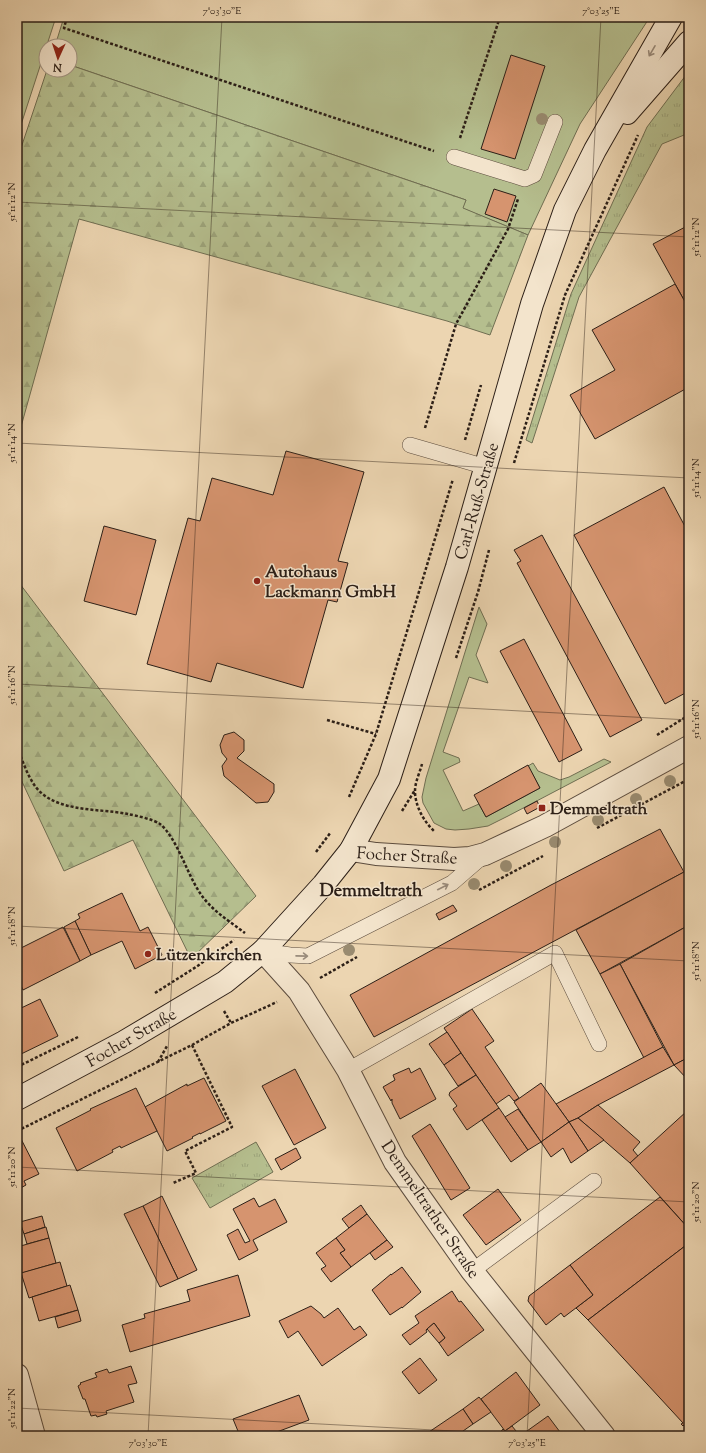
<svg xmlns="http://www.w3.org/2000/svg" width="706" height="1453" font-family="'Sorts Mill Goudy',serif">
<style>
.grass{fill:#b5be8e;stroke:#706e52}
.forest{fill:url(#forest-firs);stroke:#706e52}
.park{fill:url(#park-tufts);stroke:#706e52}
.building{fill:#d6946f;stroke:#2c1f17}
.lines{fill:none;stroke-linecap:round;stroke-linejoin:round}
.service-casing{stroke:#5c4c3e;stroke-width:16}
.minor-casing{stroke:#5c4c3e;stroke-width:24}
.secondary-casing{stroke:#2c1f17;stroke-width:24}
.path{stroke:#2c1f17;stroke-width:2.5;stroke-dasharray:3 2;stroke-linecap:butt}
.service{stroke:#f3e4cc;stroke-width:15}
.minor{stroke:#f3e4cc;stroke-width:22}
.secondary{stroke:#f3e4cc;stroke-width:22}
.tree{fill:#998b70}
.oneway{stroke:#998b7b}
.ticks{fill:none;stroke:#2c1f17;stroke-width:1;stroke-opacity:0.45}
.poi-dot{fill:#8f2418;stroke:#f3e4cc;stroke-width:1.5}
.labels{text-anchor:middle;stroke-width:3;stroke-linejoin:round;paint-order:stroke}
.street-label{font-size:17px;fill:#2c1f17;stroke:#f3e4cc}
.poi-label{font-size:17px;font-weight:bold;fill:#2c1f17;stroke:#f3e4cc;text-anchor:start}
.neighbourhood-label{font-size:18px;font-weight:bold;fill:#2c1f17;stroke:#f3e4cc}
.neatline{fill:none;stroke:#2c1f17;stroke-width:1.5}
.ticks-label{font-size:10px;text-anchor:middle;fill:#2c1f17}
</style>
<defs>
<pattern id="forest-firs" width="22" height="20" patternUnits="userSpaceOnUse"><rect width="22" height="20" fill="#b5be8e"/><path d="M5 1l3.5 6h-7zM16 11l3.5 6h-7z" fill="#9ca37a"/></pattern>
<pattern id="park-tufts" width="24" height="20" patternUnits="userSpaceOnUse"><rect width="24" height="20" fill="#b5be8e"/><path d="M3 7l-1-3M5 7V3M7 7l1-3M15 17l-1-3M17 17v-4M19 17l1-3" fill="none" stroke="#9ca37a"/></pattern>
</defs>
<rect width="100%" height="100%" fill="#ecd5b1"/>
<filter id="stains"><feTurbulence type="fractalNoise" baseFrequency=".005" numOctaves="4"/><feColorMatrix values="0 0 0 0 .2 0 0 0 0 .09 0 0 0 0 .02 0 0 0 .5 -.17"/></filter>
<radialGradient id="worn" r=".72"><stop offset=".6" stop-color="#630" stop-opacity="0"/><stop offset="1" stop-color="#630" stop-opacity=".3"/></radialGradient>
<g class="grass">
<polygon points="23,17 56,17 17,137 17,35"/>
<polygon points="64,17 650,17 580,124 528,235 462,208 466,200 70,65 70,46 55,46"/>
<polygon points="479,607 487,624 476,655 488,683 469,677 443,752 459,758 460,762 443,770 463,811 479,804 486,817 540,788 528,766 533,763 538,771 560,780 569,777 604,759 611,762 508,816 488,826 469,829 455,830 446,829 434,823 423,803 422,797 426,778"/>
</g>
<g class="forest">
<polygon points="70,65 466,200 463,208 528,235 490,335 447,321 79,219 17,441 17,160 47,70 70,70"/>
<polygon points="17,580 256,896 191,959 133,840 64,871 17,771"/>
</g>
<g class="park">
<polygon points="689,71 689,133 662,144 579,297 532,443 526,440 571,294 647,127"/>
<polygon points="256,1142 273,1172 210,1208 192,1178"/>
</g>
<g class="building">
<polygon points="511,55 545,66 515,159 481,149"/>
<polygon points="494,189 516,196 507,222 485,214"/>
<polygon points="689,225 689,309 653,244"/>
<polygon points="675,284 689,309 689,387 595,439 570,395 615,370 592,330"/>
<polygon points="286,451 364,472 338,561 348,563 337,602 328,600 303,688 217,663 211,682 147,664 188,518 200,521 212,478 273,495"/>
<polygon points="664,487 689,534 689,691 665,704 574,535"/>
<polygon points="104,526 156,540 136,615 84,601"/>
<polygon points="542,535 642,720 610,737 517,563 521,561 514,550"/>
<polygon points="524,639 582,750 559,762 500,651"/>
<polygon points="234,732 244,740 244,751 237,758 274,784 274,792 268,802 256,803 224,776 222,766 227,759 222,753 220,745 224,735"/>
<polygon points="528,765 540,788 486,817 474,795"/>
<polygon points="537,801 540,807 527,814 524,808"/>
<polygon points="660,829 684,872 374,1037 350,995 551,885"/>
<polygon points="684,872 689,881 689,925 600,974 576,930"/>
<polygon points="122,893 140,931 148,927 162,955 135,969 122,941 91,955 75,921 80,918 78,914"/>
<polygon points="453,905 457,911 439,920 436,914"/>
<polygon points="75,921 91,955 80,961 64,927"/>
<polygon points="689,925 689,1057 674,1065 620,964"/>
<polygon points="63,927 80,961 23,990 17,977 17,950"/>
<polygon points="620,964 663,1047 644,1058 600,974"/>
<polygon points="40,999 58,1036 17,1056 17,1010"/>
<polygon points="472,1009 494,1041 485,1047 519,1098 514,1101 509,1095 496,1104 444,1028"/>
<polygon points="447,1032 461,1053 444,1065 429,1044"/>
<polygon points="663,1047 674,1065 598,1105 578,1118 569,1122 556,1104"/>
<polygon points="461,1053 476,1075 458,1086 444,1065"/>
<polygon points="689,1057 689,1079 688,1080 674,1065"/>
<polygon points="409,1068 411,1073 420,1068 436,1099 400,1119 392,1103 392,1099 391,1101 383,1087 395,1080 393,1075"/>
<polygon points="295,1069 326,1128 294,1145 262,1086"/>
<polygon points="476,1075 499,1108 467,1130 453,1109 457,1106 449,1095 450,1092"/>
<polygon points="204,1078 226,1121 200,1134 200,1133 192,1137 193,1138 167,1151 145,1107 187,1084 187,1086"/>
<polygon points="541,1083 569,1122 541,1142 514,1102"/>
<polygon points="136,1088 157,1131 121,1148 120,1146 112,1150 113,1152 77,1171 56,1128 91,1110 90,1109"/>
<polygon points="598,1105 640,1142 633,1150 638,1156 630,1163 578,1118"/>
<polygon points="499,1108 528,1150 511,1162 482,1120"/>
<polygon points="518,1109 541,1142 528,1150 505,1117"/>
<polygon points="687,1111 689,1114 689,1229 630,1163"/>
<polygon points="578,1118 604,1140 588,1151 569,1122"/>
<polygon points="569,1122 588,1151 571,1163 563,1148 551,1157 541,1142"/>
<polygon points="430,1124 470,1188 451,1200 412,1136"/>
<polygon points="19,1135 39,1174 24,1181 26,1185 17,1190 17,1137"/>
<polygon points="296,1148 301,1158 281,1170 275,1159"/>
<polygon points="498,1189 521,1220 486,1245 463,1215"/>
<polygon points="162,1196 197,1270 178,1279 143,1206"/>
<polygon points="660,1197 689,1229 689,1243 588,1320 576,1308 593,1295 570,1265"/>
<polygon points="254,1198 259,1207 275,1199 287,1222 253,1240 258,1250 239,1260 227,1235 238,1229 245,1243 250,1241 233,1209"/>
<polygon points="361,1205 367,1214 349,1228 342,1219"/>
<polygon points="143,1206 178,1279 160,1287 124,1214"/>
<polygon points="367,1214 387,1240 351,1267 340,1253 345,1250 336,1238"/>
<polygon points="42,1216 45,1227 24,1234 20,1222"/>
<polygon points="46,1227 49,1238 27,1244 24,1234"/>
<polygon points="49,1238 56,1263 19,1274 17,1268 17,1247"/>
<polygon points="336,1238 345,1250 340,1253 351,1267 331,1282 321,1269 326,1266 316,1253"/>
<polygon points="387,1240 393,1247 375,1260 370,1253"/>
<polygon points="689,1243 689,1420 683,1426 681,1424 683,1423 588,1320"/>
<polygon points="60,1262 67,1286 29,1298 21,1273"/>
<polygon points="570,1265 593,1295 564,1317 561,1313 546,1325 528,1301 529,1296"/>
<polygon points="402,1267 421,1292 402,1308 402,1307 390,1315 372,1290 391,1274 391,1275"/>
<polygon points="238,1275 250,1316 130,1352 122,1325 145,1318 144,1314 190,1301 187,1290"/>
<polygon points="70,1285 78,1310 39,1321 32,1297"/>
<polygon points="452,1291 459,1302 461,1301 484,1330 448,1356 439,1343 445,1338 434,1323 426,1330 427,1332 410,1345 402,1335 419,1323 415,1316"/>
<polygon points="311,1306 321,1314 324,1318 338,1308 354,1330 360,1326 367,1335 322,1366 298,1331 288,1338 279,1321"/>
<polygon points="78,1310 81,1321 58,1328 55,1317"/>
<polygon points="434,1323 445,1338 439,1343 427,1329"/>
<polygon points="420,1358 437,1380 419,1394 402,1372"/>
<polygon points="131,1366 137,1383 128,1385 134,1402 106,1411 107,1414 97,1417 96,1415 91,1416 85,1399 83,1399 78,1386 81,1384 80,1383 97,1377 95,1373 107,1369 109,1373"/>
<polygon points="516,1372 540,1405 505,1431 481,1399"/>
<polygon points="299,1395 309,1420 266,1436 240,1436 233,1419"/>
<polygon points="479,1397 491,1412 473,1424 463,1409"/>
<polygon points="463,1409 473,1424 456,1436 423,1436"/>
<polygon points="548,1416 563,1436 520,1436"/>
<polygon points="512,1426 520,1436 497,1436 503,1429 505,1431"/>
</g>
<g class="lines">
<defs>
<g id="service">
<polyline points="454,157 525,179 534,175 555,122"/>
<polyline points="410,445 486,467"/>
<polyline points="263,951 290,955 308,956 452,883 482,857"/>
<polyline points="348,1070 555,953 599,1044"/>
<polyline points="472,1271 594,1181"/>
</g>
<g id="minor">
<polyline points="351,850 376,854 454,859 470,858 485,854 545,826 689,747"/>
<polyline points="263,951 299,991 348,1070 395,1162 472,1271 604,1436"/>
<polyline points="17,1375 34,1436"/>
</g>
<g id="secondary">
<polyline points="627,113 689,42"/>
<polyline points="17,1099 124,1042 225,982 263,951 323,885 351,850 389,779 457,567 532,304 565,210 595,150 671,17"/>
</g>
</defs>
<use href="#service" class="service-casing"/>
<use href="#minor" class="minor-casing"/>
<use href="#secondary" class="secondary-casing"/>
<g class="path">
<polyline points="67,17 64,28 434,151"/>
<polyline points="460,138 500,17"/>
<polyline points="425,428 456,324 508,229 518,199"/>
<polyline points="465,440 481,385"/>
<polyline points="514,463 565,295 638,135"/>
<polyline points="456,658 478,592 489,550"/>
<polyline points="327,720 376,734"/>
<polyline points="657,735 689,715"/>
<path d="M17,747C22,759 26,772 33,783C51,813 98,808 128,814C137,816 153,819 160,824C177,838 187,874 200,893C211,910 229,921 245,933"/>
<path d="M422,764C420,772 415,782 415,791C415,806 424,822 435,832"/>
<polyline points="349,797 376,734 453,479"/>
<polyline points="402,811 415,790"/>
<polyline points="597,828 689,779"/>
<polyline points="316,852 331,832"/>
<polyline points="479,890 543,856"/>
<polyline points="320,978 357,957"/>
<polyline points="155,993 196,967 234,940"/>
<polyline points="224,1011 231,1023"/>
<polyline points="192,1045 231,1023 277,1002"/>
<polyline points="158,1062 167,1046"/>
<polyline points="17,1067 78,1037"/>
<polyline points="17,1131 192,1045 232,1127 185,1151 196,1173 173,1183"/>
</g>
<use href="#service" class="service"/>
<use href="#minor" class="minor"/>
<use href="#secondary" class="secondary"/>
</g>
<g class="tree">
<circle cx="542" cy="119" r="6"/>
<circle cx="670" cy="781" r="6"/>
<circle cx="636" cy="799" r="6"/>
<circle cx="598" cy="820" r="6"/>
<circle cx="555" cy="842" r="6"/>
<circle cx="506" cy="866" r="6"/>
<circle cx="474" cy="884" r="6"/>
<circle cx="349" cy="950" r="6"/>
</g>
<defs><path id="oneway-shaft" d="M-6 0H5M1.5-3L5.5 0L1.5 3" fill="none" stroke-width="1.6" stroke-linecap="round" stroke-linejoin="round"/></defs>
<g class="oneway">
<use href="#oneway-shaft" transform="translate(652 51) rotate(120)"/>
<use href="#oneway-shaft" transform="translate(443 887) rotate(-27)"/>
<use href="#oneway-shaft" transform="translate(302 956) rotate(1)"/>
</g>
<path class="ticks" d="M17,202L689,237M17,443L689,478M17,684L689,720M17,926L689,961M17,1167L689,1202M17,1408L548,1436M148,1436L222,17M527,1436L601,17"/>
<g class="poi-dot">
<circle cx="257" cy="581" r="4"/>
<rect x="538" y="804" width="8" height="8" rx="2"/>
<circle cx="148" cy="954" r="4"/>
</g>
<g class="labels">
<g class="street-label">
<text transform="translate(476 501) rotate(-74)" y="6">Carl-Ruß-Straße</text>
<text transform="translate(407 855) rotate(3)" y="6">Focher Straße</text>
<text transform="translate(131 1037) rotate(-30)" y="6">Focher Straße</text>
<text transform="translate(431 1209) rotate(56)" y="6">Demmeltrather Straße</text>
</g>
<g class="poi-label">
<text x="265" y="577">Autohaus<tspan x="265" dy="20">Lackmann GmbH</tspan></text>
<text x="550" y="814">Demmeltrath</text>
<text x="156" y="960">Lützenkirchen</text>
</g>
<g class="neighbourhood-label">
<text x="371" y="896">Demmeltrath</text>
</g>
</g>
<rect width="706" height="1453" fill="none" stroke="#ecd5b1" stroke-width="44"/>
<g transform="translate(58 58) rotate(183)"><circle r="19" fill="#f3e4cc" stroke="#a39584"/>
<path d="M0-3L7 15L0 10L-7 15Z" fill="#8f2418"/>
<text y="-6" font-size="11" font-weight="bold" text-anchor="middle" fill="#2c1f17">N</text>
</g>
<rect x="22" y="22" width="662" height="1409" class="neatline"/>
<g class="ticks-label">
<text x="222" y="14">7°03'30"E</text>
<text x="601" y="14">7°03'25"E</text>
<text transform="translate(11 202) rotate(-90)" y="4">51°11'12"N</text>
<text transform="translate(695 237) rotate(-90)" y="4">51°11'12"N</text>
<text transform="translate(11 443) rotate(-90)" y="4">51°11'14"N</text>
<text transform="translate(695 478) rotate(-90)" y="4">51°11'14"N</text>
<text transform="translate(11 685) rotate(-90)" y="4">51°11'16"N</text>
<text transform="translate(695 719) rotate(-90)" y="4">51°11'16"N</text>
<text transform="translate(11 926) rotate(-90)" y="4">51°11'18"N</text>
<text transform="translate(695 961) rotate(-90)" y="4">51°11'18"N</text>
<text transform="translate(11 1167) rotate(-90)" y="4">51°11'20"N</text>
<text transform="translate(695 1202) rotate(-90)" y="4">51°11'20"N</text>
<text transform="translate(11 1408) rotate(-90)" y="4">51°11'22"N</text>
<text x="148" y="1446">7°03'30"E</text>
<text x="527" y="1446">7°03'25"E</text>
</g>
<rect width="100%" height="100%" filter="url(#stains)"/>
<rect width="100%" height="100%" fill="url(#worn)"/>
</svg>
